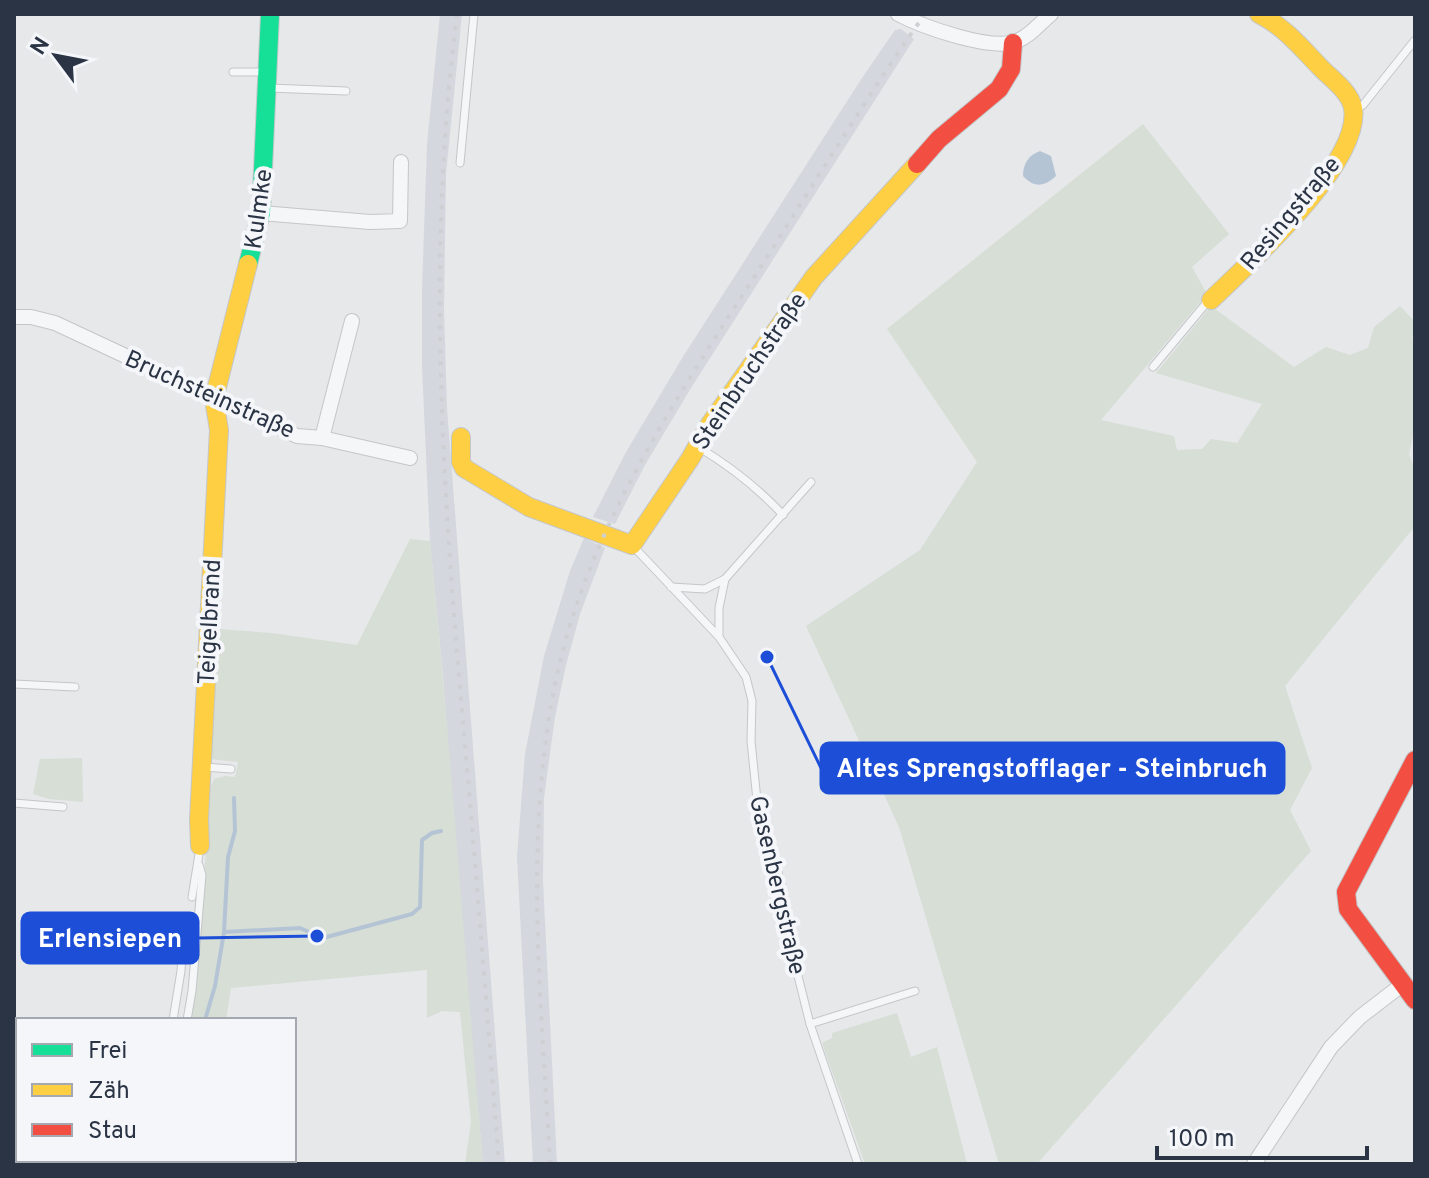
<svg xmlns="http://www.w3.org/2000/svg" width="1429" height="1178" font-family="Overpass,sans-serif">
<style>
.built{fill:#d4d7dd}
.green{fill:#d6ded6}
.water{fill:#b4c4d5}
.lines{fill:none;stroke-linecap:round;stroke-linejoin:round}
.stream{stroke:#b4c4d5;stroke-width:4}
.lane-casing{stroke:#c4c6c8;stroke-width:9}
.street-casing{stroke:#c4c6c8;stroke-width:16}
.fast-casing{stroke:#c4c6c8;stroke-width:20}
.slow-casing{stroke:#c4c6c8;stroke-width:20}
.jam-casing{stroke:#c4c6c8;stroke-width:20}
.lane{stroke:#f5f6f7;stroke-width:7}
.street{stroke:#f5f6f7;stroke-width:14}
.fast{stroke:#16e098;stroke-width:18}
.slow{stroke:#ffcf43;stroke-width:18}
.jam{stroke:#f24e42;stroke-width:18}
.rail{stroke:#cecfd2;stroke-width:4;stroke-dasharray:4 8;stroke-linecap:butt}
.labels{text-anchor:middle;stroke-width:8;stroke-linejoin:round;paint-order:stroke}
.street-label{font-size:24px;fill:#2b3445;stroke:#f4f6f9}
.leader{fill:none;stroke:#1d4ed8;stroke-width:3}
.callout-dot{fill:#1d4ed8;stroke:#f4f6f9;stroke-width:3}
.callout{fill:#1d4ed8;stroke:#1d4ed8;stroke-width:3}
.callout-label{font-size:26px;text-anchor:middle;font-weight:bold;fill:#fff}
</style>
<rect width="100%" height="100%" fill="#e6e8ea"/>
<g class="built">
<polygon points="440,14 462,14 446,174 444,309 447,408 505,1164 483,1164 459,899 443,675 430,541 422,367 422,290 427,144"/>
<polygon points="901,29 914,39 691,388 645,465 615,524 593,517 626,452 684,355 862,78 895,30"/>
<polygon points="584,538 605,548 580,614 566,665 555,717 544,798 543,881 557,1164 533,1164 517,857 525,754 544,656 570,571"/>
</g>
<g class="green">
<polygon points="1143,124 1229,234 1192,267 1207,294 1101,420 1174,436 1177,450 1202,449 1211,439 1237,443 1262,404 1156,373 1211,306 1294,367 1326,347 1350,355 1368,348 1374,327 1400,306 1415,322 1415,333 1412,337 1415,344 1415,425 1409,455 1415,469 1415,526 1285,686 1312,768 1290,810 1311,851 1037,1164 999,1164 899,827 806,626 920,550 977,462 887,329"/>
<path d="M410,539L430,541C451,749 465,957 483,1164H465L471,1122L460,1012L442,1011L427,1018V970L231,988L226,1020H189L197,985L210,788L214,779L225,776L235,777L238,762L210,759L218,629L271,633L357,645Z"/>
<polygon points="82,758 83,802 49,799 33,794 40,759"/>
<polygon points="897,1013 911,1057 937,1047 967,1164 865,1164 822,1043 832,1038 832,1033"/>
</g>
<path class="water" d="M1040,151L1051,156L1056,176C1044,187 1034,188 1023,176C1023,163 1029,155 1040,151Z"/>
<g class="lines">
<g class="stream">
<polyline points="224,932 228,857 235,831 234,798"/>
<polyline points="205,1020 215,986 224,932 300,928 323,938 412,914 420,907 422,840 432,833 441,831"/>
<polyline points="163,1164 165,1160"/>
</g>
<defs>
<g id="lane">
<polyline points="233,72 265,72"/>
<polyline points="269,88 346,91"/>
<polyline points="1356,110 1363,105 1415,40"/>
<polyline points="460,163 474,14"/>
<polyline points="1153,367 1208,301"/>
<path d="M698,447C730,466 758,488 783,515"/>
<polyline points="632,545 719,637 746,677 752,701 751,741 759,820 775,859 786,906 794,960 810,1024 858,1164"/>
<polyline points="671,587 705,589 725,579 811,482"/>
<polyline points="719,636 719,608 725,579"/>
<polyline points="14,684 75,687"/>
<polyline points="204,767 231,769"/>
<polyline points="14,803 63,807"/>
<polyline points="192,897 200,848"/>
<polyline points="173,1020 181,971 184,925"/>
<polyline points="187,1020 192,991 202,875 199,865"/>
<polyline points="810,1024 915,991"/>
<polyline points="14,1096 14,1164"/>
<polyline points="143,1164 145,1160"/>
</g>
<g id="street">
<path d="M898,14C921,26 992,52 1017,41C1030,36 1040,23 1051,14"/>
<polyline points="261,213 370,222 400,221 401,162"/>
<polyline points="14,317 31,317 55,323 297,436 322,438 410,458"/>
<polyline points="322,438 352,321"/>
<polyline points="1254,1164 1331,1047 1360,1017 1403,984"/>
</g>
<polyline id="fast" points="248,264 261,213 270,14"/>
<g id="slow">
<path d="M1211,300C1248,264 1362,163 1353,108C1350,91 1329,77 1319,66C1300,46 1283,26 1259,14"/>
<polyline points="461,437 461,462 464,468 529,507 632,545 690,459 710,424 814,277 917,164"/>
<polyline points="200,846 199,819 219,430 214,399 248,264"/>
</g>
<g id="jam">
<polyline points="917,164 939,139 999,89 1011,69 1013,43"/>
<polyline points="1415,760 1346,892 1348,909 1415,1000"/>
</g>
</defs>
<use href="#lane" class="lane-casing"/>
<use href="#street" class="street-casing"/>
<use href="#fast" class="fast-casing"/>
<use href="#slow" class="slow-casing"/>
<use href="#jam" class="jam-casing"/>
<use href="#lane" class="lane"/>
<use href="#street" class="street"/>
<use href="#fast" class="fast"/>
<use href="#slow" class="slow"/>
<use href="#jam" class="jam"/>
<g class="rail">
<path d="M457,14C424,272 445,521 468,779C479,907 489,1036 499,1164"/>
<path d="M550,1164C542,1012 525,857 551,706C579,537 677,398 767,257C819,176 869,93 925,14"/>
</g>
</g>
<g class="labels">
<g class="street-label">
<text transform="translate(258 209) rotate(-82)" y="8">Kulmke</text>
<text transform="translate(1290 213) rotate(-50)" y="8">Resingstraße</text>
<text transform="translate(749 371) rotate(-56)" y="8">Steinbruchstraße</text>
<text transform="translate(210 394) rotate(24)" y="8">Bruchsteinstraße</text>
<text transform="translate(209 622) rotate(-87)" y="8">Teigelbrand</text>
<text transform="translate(778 885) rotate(77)" y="8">Gasenbergstraße</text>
</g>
</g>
<path class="leader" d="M767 657L821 768M317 936L198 938"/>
<g class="callout-dot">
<circle cx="767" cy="657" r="8"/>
<circle cx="317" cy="936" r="8"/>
</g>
<g class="callout">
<rect x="821" y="743" width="463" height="50" rx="8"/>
<rect x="22" y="913" width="176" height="50" rx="8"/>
</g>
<g class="callout-label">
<text x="1052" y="777">Altes Sprengstofflager - Steinbruch</text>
<text x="110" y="947">Erlensiepen</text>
</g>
<rect width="1429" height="1178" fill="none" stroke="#2b3445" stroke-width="32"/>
<rect x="16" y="1018" width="280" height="144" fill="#f4f6f9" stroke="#a4a8b1" stroke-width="2"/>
<rect x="32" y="1044" width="40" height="12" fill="#16e098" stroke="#a4a8b1" stroke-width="2"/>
<text x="88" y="1058" font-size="24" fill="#2b3445">Frei</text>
<rect x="32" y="1084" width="40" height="12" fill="#ffcf43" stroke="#a4a8b1" stroke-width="2"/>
<text x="88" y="1098" font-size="24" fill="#2b3445">Zäh</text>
<rect x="32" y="1124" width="40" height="12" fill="#f24e42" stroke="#a4a8b1" stroke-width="2"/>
<text x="88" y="1138" font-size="24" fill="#2b3445">Stau</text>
<g transform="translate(56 56) rotate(302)" stroke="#f4f6f9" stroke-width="6" paint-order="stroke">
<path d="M0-6L14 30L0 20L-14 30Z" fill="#2b3445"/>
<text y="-12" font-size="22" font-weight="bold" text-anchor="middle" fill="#2b3445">N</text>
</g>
<path d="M1157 1146v12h210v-12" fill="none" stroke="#2b3445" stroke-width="4"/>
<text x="1169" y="1146" font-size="24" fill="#2b3445" stroke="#f4f6f9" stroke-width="6" paint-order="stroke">100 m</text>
</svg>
